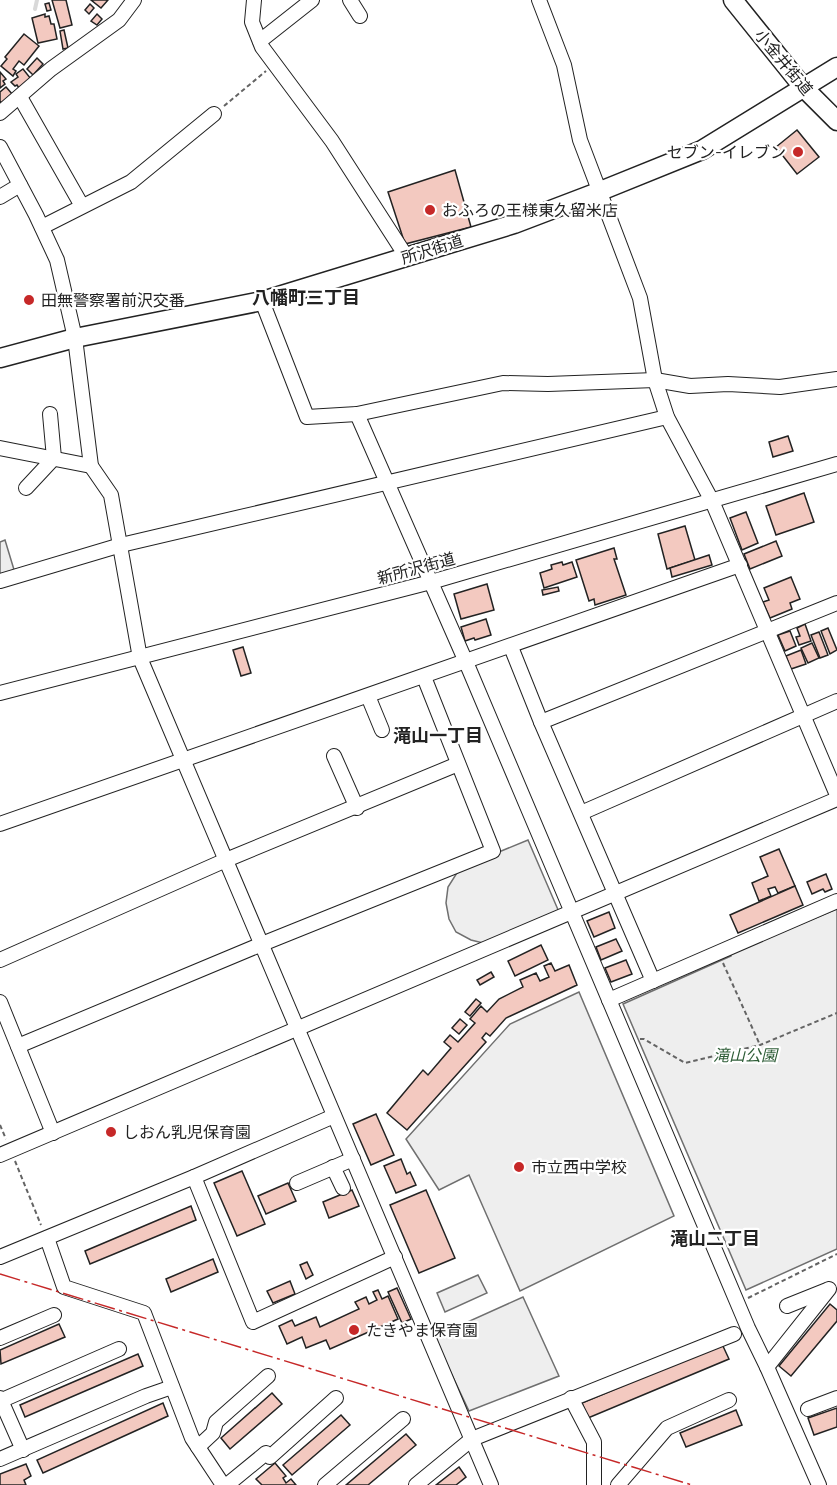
<svg xmlns="http://www.w3.org/2000/svg" width="837" height="1485" font-family="Bitter,'Noto Sans JP',serif">
<style>
.green{fill:#eee;stroke:#6f6f6f;stroke-width:1.5}
.lines{fill:none;stroke-linecap:round;stroke-linejoin:round}
.stream{stroke:#d9d9d9;stroke-width:4}
.building{fill:#f3c9c0;stroke:#222;stroke-width:1.5}
.minor-casing{stroke:#222;stroke-width:16}
.major-casing{stroke:#222;stroke-width:21}
.path{stroke:#646464;stroke-width:2;stroke-dasharray:4.5 3;stroke-linecap:butt}
.minor{stroke:#fff;stroke-width:14}
.major{stroke:#fff;stroke-width:18}
.power{stroke:#c62828;stroke-width:1.5;stroke-dasharray:21 4.5 3 4.5;stroke-linecap:butt}
.poi-dot{fill:#c62828;stroke:#fff;stroke-width:2}
.labels{text-anchor:middle;stroke-width:4.5;stroke-linejoin:round;paint-order:stroke}
.street-label{font-size:16px;fill:#222;stroke:#fff}
.poi-label{font-size:16px;fill:#222;stroke:#fff;text-anchor:start}
.park-label{font-size:16px;font-style:italic;fill:#2f5e38;stroke:#fff}
.neighbourhood-label{font-size:18px;font-weight:bold;fill:#222;stroke:#fff}
</style>
<rect width="100%" height="100%" fill="#fff"/>
<g class="green">
<polygon points="5,540 15,573 0,577 0,542"/>
<polygon points="528,840 559,912 487,944 471,940 456,932 449,919 446,903 448,887 460,868"/>
<polygon points="837,909 837,1249 746,1290 623,1004 731,956 731,953"/>
<polygon points="579,992 674,1216 520,1291 469,1175 439,1190 406,1139 510,1024"/>
<polygon points="478,1275 487,1293 445,1312 437,1293"/>
<polygon points="523,1297 559,1376 469,1411 434,1337"/>
</g>
<g class="lines">
<polyline class="stream" points="35,9 37,0"/>
</g>
<g class="building">
<polygon points="52,0 66,0 72,25 60,28"/>
<polygon points="91,0 108,0 101,8"/>
<polygon points="49,3 51,10 47,11 45,4"/>
<polygon points="90,4 94,8 89,14 85,10"/>
<polygon points="45,14 45,17 49,16 51,24 54,24 57,39 38,43 32,18"/>
<polygon points="97,14 102,19 97,25 91,21"/>
<polygon points="64,30 68,48 63,49 60,31"/>
<polygon points="24,34 39,46 24,65 19,61 13,69 16,71 13,76 1,66 7,59 5,57"/>
<polygon points="37,58 43,64 33,75 27,69"/>
<polygon points="23,69 31,79 19,88 17,85 15,86 11,82 18,77 16,74"/>
<polygon points="0,72 6,79 3,81 5,84 0,88"/>
<polygon points="6,87 13,95 2,104 0,101 0,92"/>
<polygon points="797,130 819,157 797,174 776,147"/>
<polygon points="455,170 471,227 405,244 388,192"/>
<polygon points="788,436 793,451 773,457 769,442"/>
<polygon points="804,493 814,522 776,535 766,506"/>
<polygon points="746,512 758,543 742,550 730,518"/>
<polygon points="685,526 695,560 667,569 658,534"/>
<polygon points="776,541 782,556 750,569 744,554"/>
<polygon points="614,548 617,559 614,559 626,595 595,605 594,599 589,601 576,560"/>
<polygon points="709,555 712,565 672,577 670,568"/>
<polygon points="562,562 563,565 572,562 577,577 544,588 540,573 552,569 551,565"/>
<polygon points="791,577 800,599 790,603 792,609 770,618 763,602 769,600 764,588"/>
<polygon points="487,584 494,610 461,619 454,594"/>
<polygon points="558,587 559,591 543,595 542,590"/>
<polygon points="486,619 491,635 475,640 474,638 465,641 461,627"/>
<polygon points="805,624 811,641 799,645 796,637 800,636 797,628"/>
<polygon points="828,628 837,650 830,654 821,631"/>
<polygon points="790,631 796,646 785,651 778,635"/>
<polygon points="819,632 828,655 820,658 811,635"/>
<polygon points="812,643 819,658 808,663 801,648"/>
<polygon points="243,647 251,673 241,676 233,650"/>
<polygon points="801,650 806,664 791,669 786,656"/>
<polygon points="779,849 795,886 778,893 775,887 768,889 771,896 759,901 752,883 768,876 760,857"/>
<polygon points="826,874 832,889 825,892 823,889 812,894 807,882"/>
<polygon points="795,886 803,905 738,933 730,915"/>
<polygon points="609,912 615,928 594,937 587,921"/>
<polygon points="616,939 622,951 601,960 596,947"/>
<polygon points="541,945 548,960 515,976 508,961"/>
<polygon points="626,960 632,974 611,982 605,968"/>
<polygon points="551,963 555,971 569,965 577,985 506,1018 490,1036 486,1033 482,1038 486,1042 407,1130 387,1113 423,1070 428,1075 451,1048 444,1042 450,1035 458,1042 475,1023 470,1019 481,1006 487,1012 499,999 523,987 520,980 536,973 540,981 549,977 544,966"/>
<polygon points="491,972 494,977 480,985 477,980"/>
<polygon points="476,999 481,1003 470,1016 465,1012"/>
<polygon points="460,1019 467,1025 459,1034 452,1028"/>
<polygon points="376,1114 394,1155 371,1165 353,1124"/>
<polygon points="401,1159 407,1174 410,1172 416,1185 396,1193 384,1166"/>
<polygon points="242,1171 265,1224 237,1236 214,1183"/>
<polygon points="288,1183 296,1201 266,1214 258,1196"/>
<polygon points="352,1190 359,1206 329,1218 323,1202"/>
<polygon points="426,1190 455,1258 419,1273 390,1205"/>
<polygon points="191,1206 196,1220 90,1264 85,1251"/>
<polygon points="213,1259 218,1272 171,1292 166,1279"/>
<polygon points="307,1262 313,1275 306,1279 300,1265"/>
<polygon points="290,1281 295,1294 273,1303 267,1291"/>
<polygon points="397,1288 411,1319 402,1323 388,1292"/>
<polygon points="378,1290 382,1299 388,1296 398,1319 330,1349 326,1340 306,1348 302,1337 287,1344 279,1326 292,1320 295,1326 316,1317 320,1327 359,1309 355,1302 366,1297 369,1304 377,1300 373,1292"/>
<polygon points="830,1304 837,1310 837,1321 791,1376 779,1366"/>
<polygon points="59,1324 65,1337 1,1364 0,1350"/>
<polygon points="722,1344 729,1359 588,1418 582,1403"/>
<polygon points="138,1354 143,1366 25,1417 20,1405"/>
<polygon points="272,1393 282,1404 230,1449 221,1438"/>
<polygon points="163,1403 168,1416 43,1473 37,1460"/>
<polygon points="837,1408 837,1427 814,1435 808,1418"/>
<polygon points="736,1410 742,1425 686,1447 680,1433"/>
<polygon points="341,1415 350,1425 292,1475 283,1465"/>
<polygon points="406,1434 416,1445 368,1485 346,1485"/>
<polygon points="275,1463 286,1476 283,1478 286,1483 291,1479 296,1485 262,1485 256,1479"/>
<polygon points="26,1464 31,1476 24,1480 26,1485 0,1485 0,1474"/>
<polygon points="459,1467 466,1477 456,1485 436,1485"/>
</g>
<g class="lines">
<defs>
<g id="minor">
<polyline points="254,0 252,22 262,47 332,141 406,256"/>
<polyline points="350,0 360,16"/>
<polyline points="539,0 564,65 580,140 640,298 655,380 667,417 712,501 837,795"/>
<polyline points="260,41 312,0"/>
<polyline points="20,97 82,206"/>
<polyline points="0,113 51,69 119,20 134,0"/>
<polyline points="0,147 36,215 57,260 75,338 91,466 111,495 140,658 491,1485"/>
<polyline points="0,197 20,185"/>
<polyline points="42,227 131,182 214,114"/>
<polyline points="262,301 307,417 357,414 503,383 548,384 655,380 690,386 728,384 780,387 837,379"/>
<polyline points="357,414 466,662 748,1328 767,1367 819,1485"/>
<polyline points="0,448 91,466"/>
<polyline points="26,488 54,458 50,414"/>
<polyline points="0,581 121,545 667,417"/>
<polyline points="511,647 541,722 653,981"/>
<polyline points="0,693 431,582 837,464"/>
<polyline points="368,696 382,730"/>
<polyline points="541,722 837,603"/>
<polyline points="334,756 357,808"/>
<polyline points="581,813 837,701"/>
<polyline points="0,824 740,565"/>
<polyline points="0,960 226,860 458,764"/>
<polyline points="609,1000 837,901"/>
<polyline points="0,1002 53,1133"/>
<polyline points="18,1046 262,944 493,851 424,677"/>
<polyline points="0,1155 837,799"/>
<polyline points="333,1167 343,1188"/>
<polyline points="194,1177 253,1322 395,1257"/>
<polyline points="297,1183 353,1159"/>
<polyline points="47,1238 64,1287 144,1313 192,1438 223,1485"/>
<polyline points="0,1257 194,1177 334,1116"/>
<polyline points="787,1306 827,1290"/>
<polyline points="0,1338 54,1315"/>
<polyline points="767,1367 829,1289"/>
<polyline points="0,1398 23,1450"/>
<polyline points="571,1398 594,1442 594,1485"/>
<polyline points="0,1401 119,1349"/>
<polyline points="808,1409 837,1398"/>
<polyline points="198,1447 213,1433 216,1422 268,1376"/>
<polyline points="0,1459 146,1396 172,1387"/>
<polyline points="227,1485 266,1453 270,1457 336,1398"/>
<polyline points="325,1485 403,1419"/>
<polyline points="416,1485 472,1439 734,1334"/>
<polyline points="618,1485 667,1428 729,1400"/>
</g>
<g id="major">
<polyline points="733,0 803,87 837,121"/>
<polyline points="0,358 75,338 262,301 514,224 598,192 702,150 837,67"/>
</g>
</defs>
<use href="#minor" class="minor-casing"/>
<use href="#major" class="major-casing"/>
<g class="path">
<polyline points="224,106 266,71"/>
<polyline points="723,963 760,1045"/>
<polyline points="640,1039 644,1039 685,1063 760,1045 837,1013"/>
<polyline points="0,1125 6,1139"/>
<polyline points="15,1161 41,1225"/>
<polyline points="748,1298 837,1254"/>
</g>
<use href="#minor" class="minor"/>
<use href="#major" class="major"/>
<polyline class="power" points="0,1274 692,1485"/>
</g>
<g class="poi-dot">
<circle cx="798" cy="152" r="6"/>
<circle cx="430" cy="210" r="6"/>
<circle cx="29" cy="300" r="6"/>
<circle cx="111" cy="1132" r="6"/>
<circle cx="519" cy="1167" r="6"/>
<circle cx="354" cy="1330" r="6"/>
</g>
<g class="labels">
<g class="street-label">
<text transform="translate(784 62) rotate(50)" y="6">小金井街道</text>
<text transform="translate(432 249) rotate(-17)" y="6">所沢街道</text>
<text transform="translate(416 568) rotate(-15)" y="6">新所沢街道</text>
</g>
<g class="poi-label">
<text x="786" y="158" text-anchor="end">セブン-イレブン</text>
<text x="442" y="216">おふろの王様東久留米店</text>
<text x="41" y="306">田無警察署前沢交番</text>
<text x="123" y="1138">しおん乳児保育園</text>
<text x="531" y="1173">市立西中学校</text>
<text x="366" y="1336">たきやま保育園</text>
</g>
<g class="park-label">
<text x="745" y="1061">滝山公園</text>
</g>
<g class="neighbourhood-label">
<text x="306" y="304">八幡町三丁目</text>
<text x="438" y="742">滝山一丁目</text>
<text x="715" y="1245">滝山二丁目</text>
</g>
</g>
</svg>
